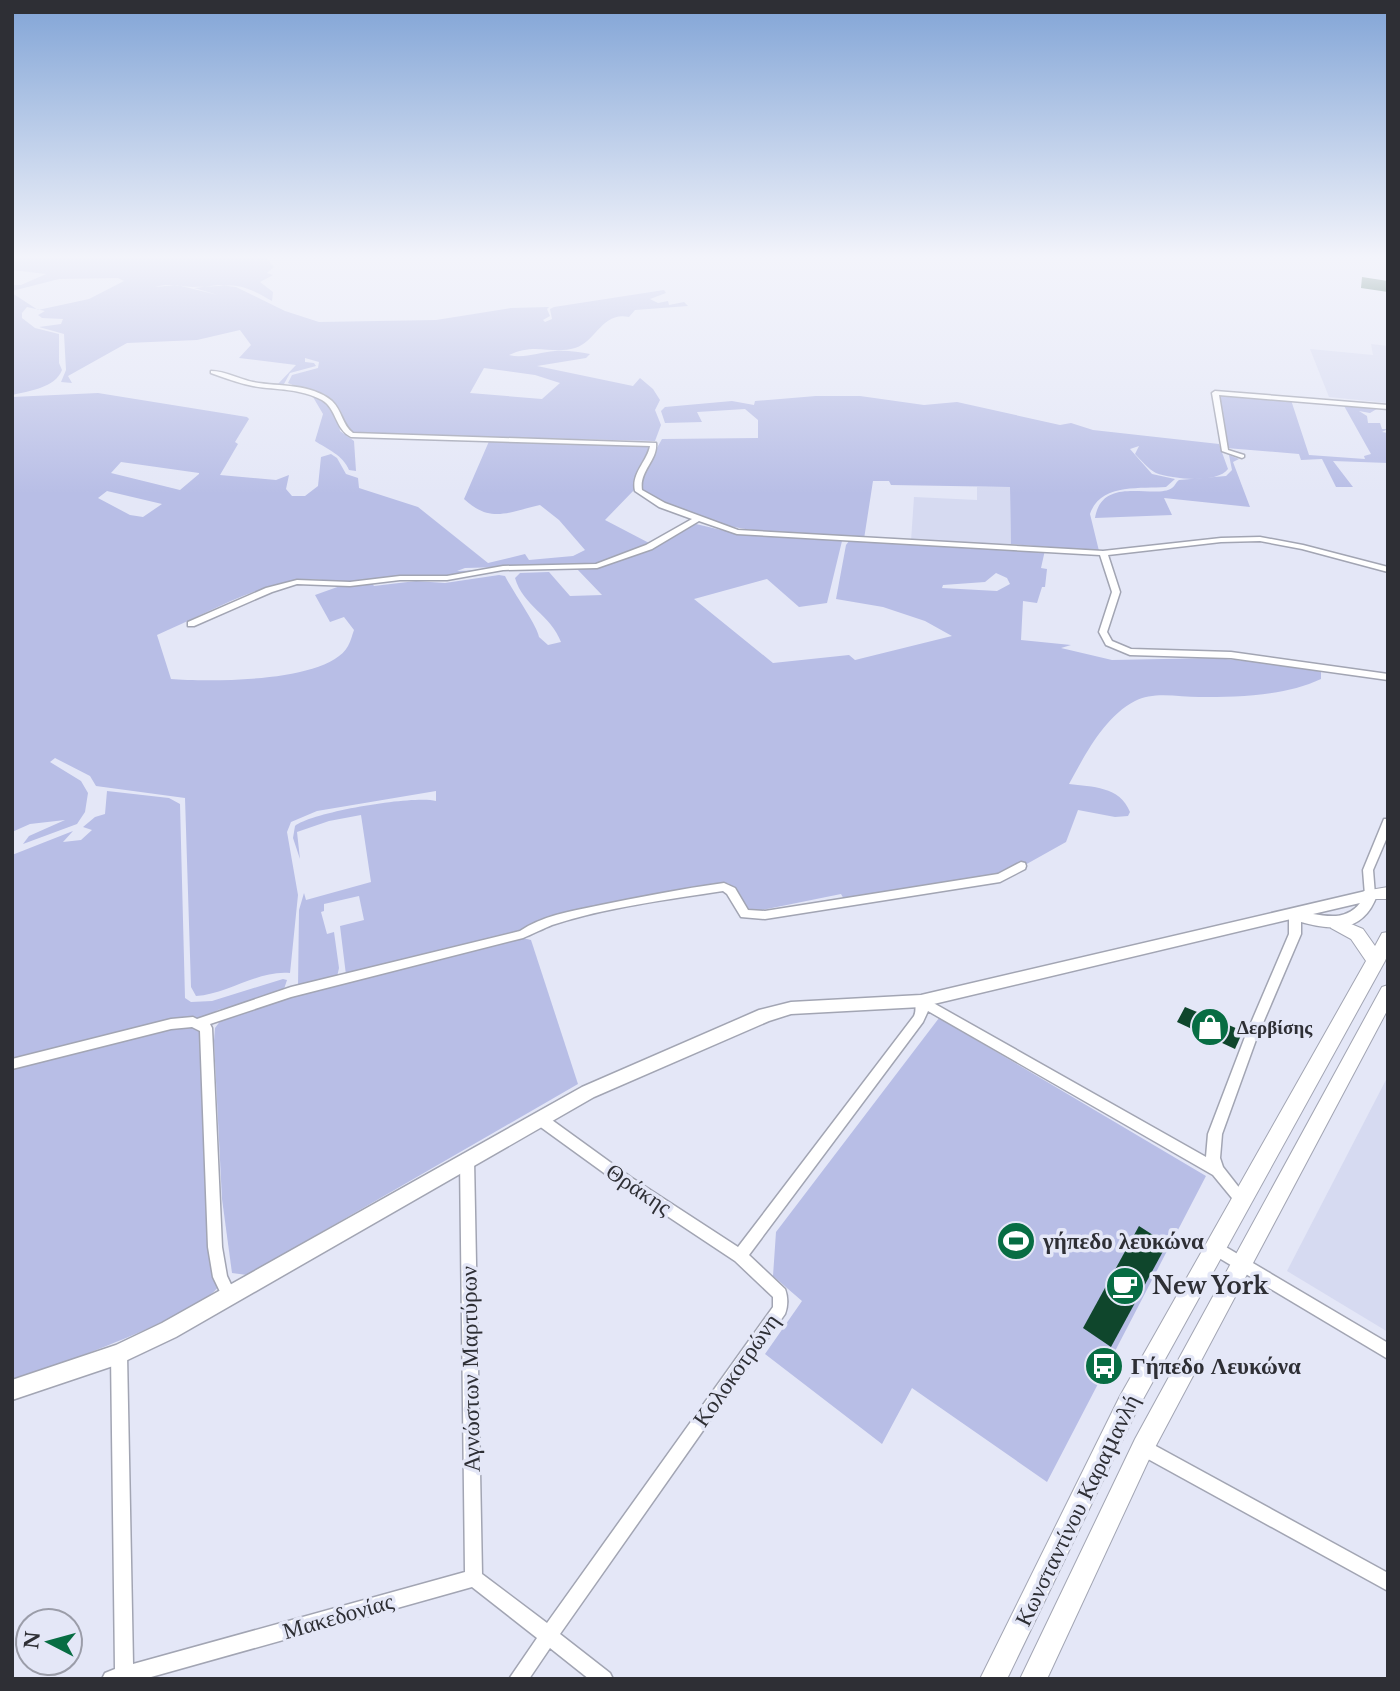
<svg xmlns="http://www.w3.org/2000/svg" width="1400" height="1691" font-family="'Libre Baskerville',serif">
<style>
.built{fill:#d6daf1}
.green{fill:#b8bee6;fill-rule:evenodd}
.building{fill:#0f462c}
.lines{fill:none;stroke-linecap:round;stroke-linejoin:round}
.minor-casing{stroke:#a2a5b3;stroke-width:3}
.tertiary-casing{stroke:#a2a5b3;stroke-width:3}
.secondary-casing{stroke:#a2a5b3;stroke-width:2}
.minor{fill:#fff;fill-rule:evenodd}
.tertiary{fill:#fff;fill-rule:evenodd}
.secondary{fill:#fff;fill-rule:evenodd}
.labels{text-anchor:middle;stroke-width:7;stroke-linejoin:round;paint-order:stroke}
.poi-label{font-size:19px;font-weight:bold;fill:#2e2f35;stroke:#e4e7f7;text-anchor:start}
.near-street-label{font-size:23px;fill:#2e2f35;stroke:#e4e7f7}
.near-poi-label{font-size:23px;font-weight:bold;fill:#2e2f35;stroke:#e4e7f7;text-anchor:start}
</style>
<rect width="100%" height="100%" fill="#e4e7f7"/>
<g class="built">
<polygon points="1371,344 1388,346 1388,403 1329,397 1310,349 1373,355"/>
<polygon points="977,487 1010,487 1011,544 911,541 914,497 977,500"/>
<polygon points="1388,1076 1388,1332 1287,1271"/>
</g>
<g class="green">
<path d="M12,257H265L274,267L267,273L273,275L260,282L273,292L272,301C235,279 232,287 193,287C179,286 168,283 155,287L177,285L218,295L194,288L219,285L236,287L285,311L319,322L436,320L511,308L549,307L547,309L550,316L543,320L545,322L552,319L550,309L554,307L664,290L666,293L650,299L658,303L668,301L669,305L684,302L688,306L635,310L629,317C602,311 596,342 575,348C551,355 536,342 509,355C524,359 539,352 555,351C566,350 579,352 590,354L586,358L537,366L633,386L640,378L653,389L660,400L655,410L661,425L655,441L358,434H351L340,410L331,401L288,383L292,375L318,368L319,362L305,358V362L314,363L316,366L290,373L284,384L277,385L296,365L239,358L251,345L240,330L197,340L127,343L68,376L72,383L61,382L66,370L64,334L39,327L61,324L63,319L42,318L38,315L45,311L27,307L22,313V318L35,328L59,334V363L62,370C55,388 29,391 12,395V293L38,310L89,299L124,281L118,278L59,279L12,291V285H21L46,274L12,270ZM484,368L535,375L560,383L542,399L470,393Z"/>
<path d="M98,393L247,417L249,419L235,442L238,444L220,475L276,480L289,475L286,489L292,496H305L318,486L321,457L331,454L337,458L346,474L358,478L359,488L418,507L488,563L525,554L529,560L573,556L585,550L559,520L540,505C508,512 491,524 464,499L490,439L648,444L652,447L635,489L605,520L651,544L599,564L465,568L457,571L485,570C443,578 400,579 357,582C337,583 317,577 297,580C249,588 202,616 157,635L171,679C208,682 328,683 348,646C351,641 352,635 354,630L344,617L330,622L315,595L343,585L371,582L374,586L416,581L445,583L499,575L505,576C513,592 537,625 539,637L548,645L561,642C551,615 523,606 515,578L520,573L549,572L570,596L602,595L577,569L601,566L633,556L696,524L738,534L842,541L827,603L799,607L767,579L694,599L773,663L849,655L855,660L952,636L925,621L883,607L836,599L846,545L849,541L1045,550L1041,568L1047,569L1045,587H1042L1037,603L1023,601L1021,640L1071,645L1061,648L1112,660L1215,658L1321,668V679C1285,696 1238,697 1199,697C1180,697 1153,691 1135,701C1104,717 1085,755 1069,784C1092,787 1120,786 1130,812L1128,816L1115,817L1078,810L1066,842L1007,875L845,901L841,894L747,913L728,883H716L541,919L520,930L346,975L340,926L364,920L359,896L324,904V911L321,912L327,934L334,932L339,968L337,977L298,987L299,910L304,893L306,900L371,882L361,815L329,821L297,832L300,859L293,838L295,826C312,812 414,795 436,801V791L317,811L291,822L287,832L298,895L290,973C258,970 228,994 196,996L191,987L185,798L96,786L90,776L55,758L50,762L81,781L88,793L85,812L77,824L23,844L29,836L65,820L30,824L12,832V397ZM121,462L199,473V474L180,490L111,473ZM107,491L162,504L143,517L130,515L98,498ZM996,573L1007,578L1010,584L997,591L942,588L943,585L985,582Z"/>
<polygon points="1218,395 1291,400 1309,455 1365,459 1364,456 1371,454 1343,404 1380,407 1370,413 1359,411 1367,416 1368,423 1380,423 1382,429 1388,429 1382,432 1388,433 1388,463 1333,461 1353,487 1336,487 1322,459 1301,460 1299,454 1226,448"/>
<path d="M816,396H860L924,405L957,402L1060,425L1071,423L1093,430L1219,444L1228,469C1217,484 1172,479 1156,473C1148,469 1141,460 1135,454L1139,446L1130,449L1152,474L1175,479L1166,487C1141,489 1100,483 1090,514L1099,551L1011,544L1010,487L891,485L889,481H873L864,539C787,534 708,535 641,490L640,478L662,439L758,438V420L745,409L697,412L702,422L665,423L661,411L665,407L732,401L754,405L755,401Z"/>
<path d="M313,397C330,402 338,413 340,431L354,441L356,471L349,470C343,455 327,449 315,441L323,414Z"/>
<path d="M1229,455L1239,459L1233,462L1250,507L1164,498L1172,515L1095,518C1102,474 1155,500 1172,488C1175,486 1176,482 1179,480L1226,476L1232,470Z"/>
<polygon points="107,791 169,798 180,804 185,998 191,1002 212,1001 283,979 287,980 283,992 218,1010 203,1018 192,1018 12,1062 12,855 73,831 63,842 81,840 92,830 83,827 95,817 105,814"/>
<polygon points="519,937 531,940 578,1084 247,1275 232,1273 222,1199 214,1041 215,1028 221,1020 297,993"/>
<polygon points="939,1018 1206,1176 1047,1482 912,1388 882,1444 765,1354 802,1301 773,1276 776,1232"/>
<path d="M191,1025L202,1031L219,1286C199,1315 52,1367 12,1381V1067L171,1027Z"/>
</g>
<g class="building">
<polygon points="1362,277 1388,281 1388,292 1361,288"/>
<polygon points="1185,1007 1243,1031 1235,1049 1177,1022"/>
<polygon points="1139,1226 1167,1244 1111,1347 1083,1328"/>
</g>
<g class="lines">
<defs>
<g id="minor">
<path d="M211,371C225,371 239,379 253,382C279,387 311,383 332,401C342,410 342,425 353,433L656,443C658,460 639,471 642,490L665,503L738,530L1103,551L1221,538L1260,537L1303,545L1388,567V572L1302,549L1260,541L1221,542L1108,555L1120,592L1107,632L1112,641L1131,649L1231,652L1388,674V680L1231,658L1130,655L1106,645L1099,632L1112,592L1100,555L737,534L699,521L652,549L597,568L503,570L447,580H400L350,586L297,584L272,592L194,626H188V622L266,588L297,580L350,582L400,576H447L503,566L596,564L646,545L692,519L659,507L635,491C631,473 647,462 650,446L351,437C335,429 337,409 322,400C300,388 276,390 253,386C238,383 225,378 211,373Z"/>
<polygon points="1215,391 1388,405 1388,409 1219,395 1228,450 1244,455 1244,457 1242,458 1222,451 1212,393"/>
<polygon points="1384,819 1388,819 1388,835 1373,870 1375,895 1374,898 1366,898 1365,895 1363,870"/>
<path d="M1021,862L1025,863L1026,866L1025,869L1000,882L765,919L741,917L727,894L723,891C666,900 607,907 552,925C542,929 533,934 523,938L291,997L210,1024L212,1028L222,1247L227,1276L236,1295L234,1300L229,1302L224,1300L213,1277L208,1247L200,1031L192,1027L171,1029L12,1069V1059L171,1019L193,1017L197,1019L291,987L520,931C542,916 571,911 596,906C639,897 681,889 724,883L735,888L748,910L765,911L998,874Z"/>
<path d="M1295,911L1299,912L1301,915V934L1257,1037L1222,1134L1220,1158L1223,1167L1248,1199L1246,1203L1241,1205L1236,1203L1213,1175L928,1011L923,1022L749,1255L785,1289C788,1297 788,1306 785,1314L560,1634L610,1673L613,1679H589L550,1648L529,1679H509L537,1638L472,1587L144,1679H102L105,1673L115,1669L111,1354L114,1349L119,1346L124,1349L127,1354L133,1664L465,1572L460,1159L462,1155L467,1153L472,1155L474,1159L482,1574L547,1623L773,1307V1297L735,1261L622,1186L535,1123L534,1119L535,1115L540,1113L545,1115L632,1178L738,1247L914,1016C917,1010 914,1004 917,998L921,996L1206,1157L1208,1134L1245,1037L1289,934V915L1291,912Z"/>
<polygon points="1214,1240 1388,1343 1388,1359 1209,1252 1207,1247 1209,1242"/>
<polygon points="1143,1439 1388,1573 1388,1591 1137,1453 1135,1447 1137,1441"/>
</g>
<path id="tertiary" d="M1370,890L1375,891L1377,895C1362,937 1327,930 1291,919L921,1007L791,1014L769,1021L594,1097L176,1337L119,1364L12,1400V1380L116,1345L162,1323L582,1087L759,1010L791,1002L921,995ZM1360,903C1348,919 1331,917 1313,914Z"/>
<g id="secondary">
<polygon points="1388,887 1388,899 1364,899 1362,895 1364,891"/>
<polygon points="1337,918 1363,929 1375,946 1382,933 1388,932 1388,954 1385,961 1136,1412 1007,1679 980,1679 1120,1396 1366,961 1351,939 1331,928 1329,924 1331,920"/>
<polygon points="1388,985 1388,1009 1151,1455 1047,1679 1020,1679 1135,1439 1382,987"/>
</g>
</defs>
<use href="#minor" class="minor-casing"/>
<use href="#tertiary" class="tertiary-casing"/>
<use href="#secondary" class="secondary-casing"/>
<use href="#minor" class="minor"/>
<use href="#tertiary" class="tertiary"/>
<use href="#secondary" class="secondary"/>
</g>
<linearGradient id="sky" x2="0" y2="1"><stop stop-color="#81a4d6"/><stop offset="0.52" stop-color="#f3f4fb"/><stop offset="1" stop-color="#f3f4fb" stop-opacity="0"/></linearGradient>
<rect width="1400" height="494" fill="url(#sky)"/>
<defs>
<symbol id="shop-disc" viewBox="-11 -11 22 22"><circle r="9.5" fill="#076d43" stroke="#e4e7f7"/><path d="M-5-2.5h2.3a2.7 3.5 0 0 1 5.4 0H5L5.5 6h-11ZM-1.5-2.5h3a1.5 2.3 0 0 0-3 0Z" fill="#fff"/></symbol>
<symbol id="stadium-disc" viewBox="-11 -11 22 22"><circle r="9.5" fill="#076d43" stroke="#e4e7f7"/><path d="M0-5a6.5 5 0 1 0 0 10a6.5 5 0 1 0 0-10ZM-3.5-1.8h7v3.6h-7Z" fill="#fff"/></symbol>
<symbol id="cafe-disc" viewBox="-11 -11 22 22"><circle r="9.5" fill="#076d43" stroke="#e4e7f7"/><path d="M-5.5-4.5H6V0H3Q3 3.5 0 3.5H-2.5Q-5.5 3.5-5.5 0ZM3-3.2v2h1.7v-2ZM-6 4.5H4V6H-6Z" fill="#fff"/></symbol>
<symbol id="bus-disc" viewBox="-11 -11 22 22"><circle r="9.5" fill="#076d43" stroke="#e4e7f7"/><path d="M-5-6H5V4H4V6H2V4H-2V6H-4V4H-5ZM-3.5-4V0h7V-4ZM-3.5 1.2v1.5H-2V1.2ZM2 1.2v1.5H3.5V1.2Z" fill="#fff"/></symbol>
</defs>
<g fill-rule="evenodd">
<use href="#shop-disc" x="1188" y="1005" width="44" height="44"/>
<use href="#stadium-disc" x="994" y="1219" width="44" height="44"/>
<use href="#cafe-disc" x="1103" y="1264" width="44" height="44"/>
<use href="#bus-disc" x="1082" y="1344" width="44" height="44"/>
</g>
<g class="labels">
<g class="poi-label">
<text x="1237" y="1034">Δερβίσης</text>
</g>
<g class="near-street-label">
<text transform="translate(639 1189) rotate(34)" y="8">Θράκης</text>
<text transform="translate(470 1369) rotate(-91)" y="8">Αγνώστων Μαρτύρων</text>
<text transform="translate(736 1370) rotate(-55)" y="8">Κολοκοτρώνη</text>
<text transform="translate(1077 1510) rotate(-64)" y="8">Κωνσταντίνου Καραμανλή</text>
<text transform="translate(338 1616) rotate(-16)" y="8">Μακεδονίας</text>
</g>
<g class="near-poi-label">
<text x="1043" y="1249">γήπεδο λευκώνα</text>
<text x="1152" y="1294">New York</text>
<text x="1131" y="1374">Γήπεδο Λευκώνα</text>
</g>
</g>
<rect width="1400" height="1691" fill="none" stroke="#2e2f35" stroke-width="28"/>
<g transform="translate(49 1642) rotate(276)"><circle r="33" fill="#e4e7f7" stroke="#9b9da9" stroke-width="2"/>
<path d="M0-5L12 26L0 18L-12 26Z" fill="#076d43"/>
<text y="-10" font-size="19" font-weight="bold" text-anchor="middle" fill="#2e2f35">N</text>
</g>
</svg>
